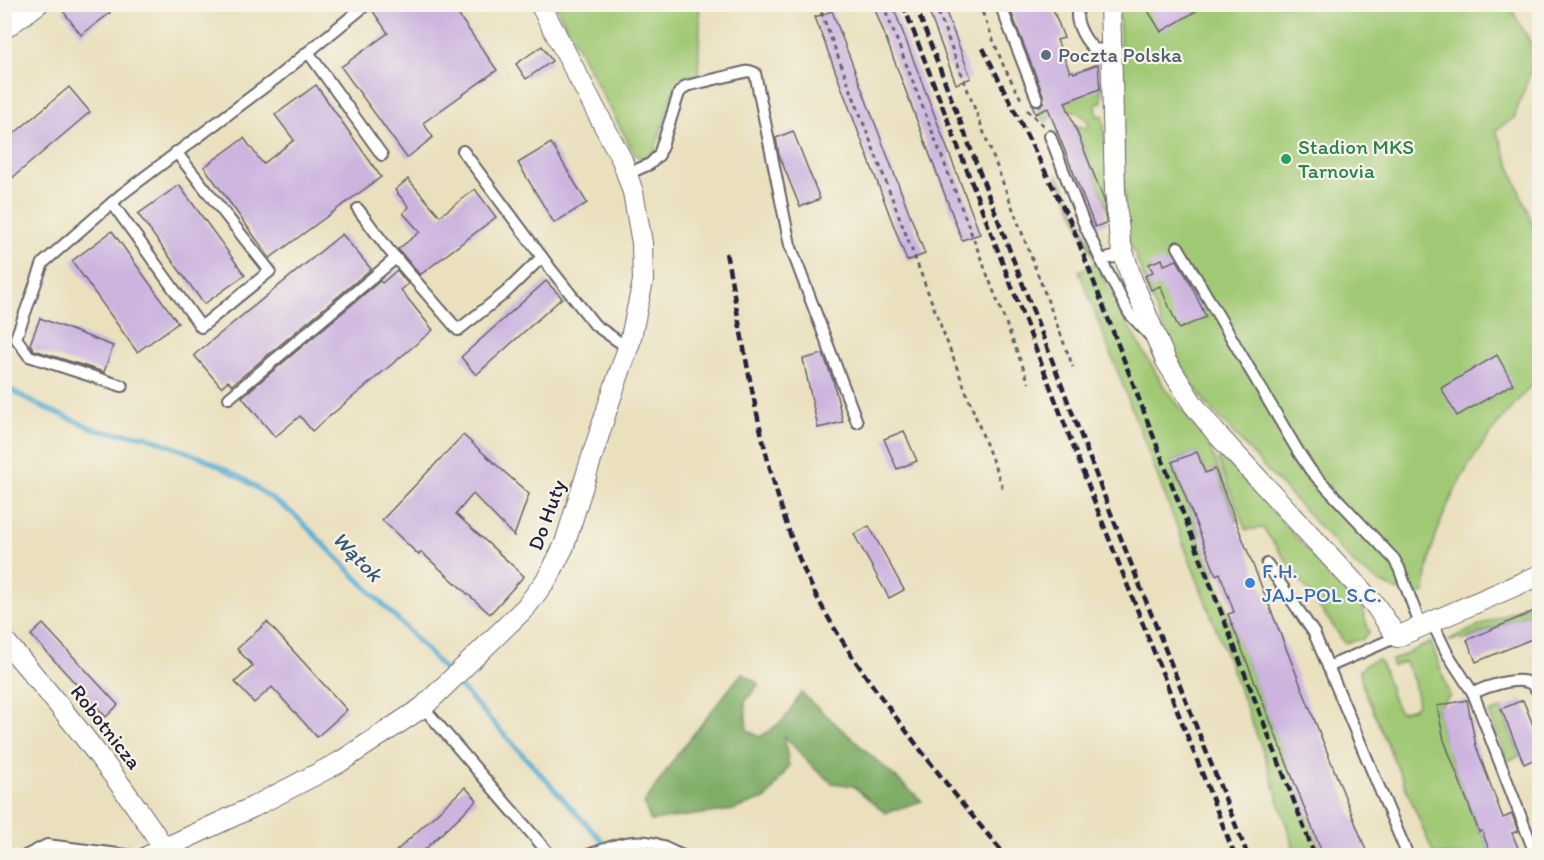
<svg xmlns="http://www.w3.org/2000/svg" width="1544" height="860" font-family="Itim,sans-serif">
<style>
.green{fill:#a1c974;stroke:#627658;stroke-width:1.5}
.forest{fill:#80ad66;stroke:#516850;stroke-width:1.5}
.lines{fill:none;stroke-linecap:round;stroke-linejoin:round}
.stream{stroke:#54add1;stroke-width:5}
.building{fill:#ccb4df}
.service-casing{stroke:#686469;stroke-width:14}
.minor-casing{stroke:#686469;stroke-width:22}
.path{stroke:#686469;stroke-width:3;stroke-dasharray:4.5 4.5;stroke-linecap:butt}
.service{stroke:#fff;stroke-width:10}
.minor{stroke:#fff;stroke-width:20}
.rail{stroke:#22223b;stroke-width:4.5;stroke-dasharray:9 4.5;stroke-linecap:butt}
.service-dot{fill:#5c6f8a;stroke:#f7f3e8;stroke-width:2}
.leisure-dot{fill:#2e9e5b;stroke:#f7f3e8;stroke-width:2}
.shop-dot{fill:#3f7fe0;stroke:#f7f3e8;stroke-width:2}
.labels{text-anchor:middle;stroke-width:4.5;stroke-linejoin:round;paint-order:stroke}
.service-label{font-size:21px;fill:#4e5e75;stroke:#f7f3e8;text-anchor:start}
.leisure-label{font-size:21px;fill:#27864d;stroke:#f7f3e8;text-anchor:start}
.street-label{font-size:21px;fill:#22223b;stroke:#f7f3e8}
.shop-label{font-size:21px;fill:#366cbe;stroke:#f7f3e8;text-anchor:start}
.water-label{font-size:22px;font-style:italic;fill:#365a77;stroke:#f7f3e8}
</style>
<rect width="100%" height="100%" fill="#f7f3e8"/>
<filter id="ink" filterUnits="userSpaceOnUse"><feTurbulence type="fractalNoise" baseFrequency=".0167" numOctaves="2"/><feDisplacementMap in="SourceGraphic" scale="12" xChannelSelector="R" yChannelSelector="G"/><feConvolveMatrix kernelMatrix="1 2 1 2 8 2 1 2 1" color-interpolation-filters="sRGB"/></filter>
<filter id="wash" filterUnits="userSpaceOnUse"><feTurbulence type="fractalNoise" baseFrequency=".008" numOctaves="4" result="noise"/><feDisplacementMap in="SourceGraphic" scale="24" xChannelSelector="R" yChannelSelector="G"/><feGaussianBlur stdDeviation="1.35" result="paint"/><feColorMatrix in="noise" values="0 0 0 0 0 0 0 0 0 0 0 0 0 0 0 0 0 1.4 0 .05"/><feComposite in="paint" operator="in"/></filter>
<g filter="url(#wash)">
<rect width="100%" height="100%" fill="#eae0be"/>
<g class="green">
<polygon points="555,5 699,5 700,24 698,75 685,76 676,85 655,149 649,156 642,159 635,155"/>
<path d="M1119,5H1509L1537,54L1514,118L1496,130L1539,241V378C1483,434 1430,511 1425,593L1417,595L1414,592L1410,579L1400,583L1401,589L1398,591L1381,583L1356,566L1277,481L1205,402L1182,367L1166,336L1125,229Z"/>
<path d="M1101,81L1102,102L1096,104L1097,116H1103L1112,221L1075,126L1088,128L1089,124C1079,107 1056,104 1046,122L1037,113L1078,97L1086,86Z"/>
<polygon points="1057,175 1064,185 1103,272 1101,273 1133,334 1166,390 1212,446 1211,450 1238,521 1236,522 1215,469 1205,473 1197,452 1172,462 1200,535 1198,536 1323,855 1296,855 1264,754 1079,271 1096,263"/>
<polygon points="1222,457 1338,582 1343,582 1364,603 1362,608 1369,632 1363,639 1345,643 1263,528 1246,530 1218,460"/>
<polygon points="1539,599 1539,609 1462,641 1460,637 1452,641 1448,640"/>
<path d="M1431,642L1450,696L1437,707L1445,743H1447L1451,758L1479,832L1482,831L1491,855H1434L1362,684L1360,671L1366,664L1378,659C1390,674 1388,697 1400,712L1414,708L1418,704L1414,682L1405,662L1393,666L1391,661Z"/>
<polygon points="1501,709 1520,756 1507,761 1489,713"/>
</g>
<polygon class="forest" points="742,673 759,684 745,702 747,730 760,737 784,720 801,693 922,801 885,813 853,786 832,783 816,770 784,736 789,766 767,798 733,810 650,821 644,803 677,755"/>
<g class="lines">
<polyline class="stream" points="4,386 38,405 99,431 145,436 205,459 245,480 295,515 407,629 616,856"/>
</g>
<g id="blocks">
<g class="building">
<polygon points="72,4 104,4 110,13 81,35 63,11"/>
<polygon points="380,4 469,4 457,13 497,70 423,123 433,137 407,158 341,67 388,33 372,10"/>
<polygon points="873,4 892,4 980,234 962,240"/>
<polygon points="926,4 943,4 971,78 956,84"/>
<polygon points="1008,4 1051,4 1064,38 1057,40 1070,72 1073,71 1074,73 1098,64 1100,89 1065,102 1104,200 1106,223 1095,227 1048,108 1035,114 1032,104 1040,106 1043,103 1044,97"/>
<polygon points="1144,4 1208,4 1161,32"/>
<polygon points="832,11 925,254 907,261 815,17"/>
<polygon points="542,46 552,61 526,79 516,64"/>
<polygon points="316,85 381,177 270,258 204,167 244,138 263,164 294,140 275,115"/>
<polygon points="69,87 90,112 4,185 4,142"/>
<polygon points="793,131 820,199 800,207 779,155 776,138"/>
<polygon points="551,143 587,203 554,223 518,163"/>
<polygon points="408,179 440,216 475,189 496,217 420,275 398,249 420,232 403,213 409,207 395,190"/>
<polygon points="179,185 245,275 204,304 138,214"/>
<polygon points="112,231 178,323 137,352 72,261"/>
<polygon points="342,234 371,269 232,385 228,381 221,387 194,355"/>
<polygon points="1162,259 1164,265 1177,260 1190,283 1206,317 1179,329 1160,286 1151,290 1145,276 1153,272 1149,264"/>
<polygon points="397,270 408,284 401,290 433,330 312,431 300,416 275,437 242,397 380,281 382,283"/>
<polygon points="546,281 562,298 476,375 461,357"/>
<polygon points="40,318 113,346 104,372 34,350 30,344"/>
<polygon points="823,354 833,380 843,422 818,428 803,359"/>
<polygon points="1497,355 1513,384 1457,416 1441,388"/>
<polygon points="904,431 917,461 897,469 884,439"/>
<polygon points="463,435 529,494 514,536 473,494 456,514 524,576 490,614 421,552 419,555 382,520"/>
<polygon points="1197,452 1205,473 1215,469 1368,855 1323,855 1228,614 1234,612 1220,573 1216,575 1172,462"/>
<polygon points="869,526 904,590 889,598 854,534"/>
<polygon points="1539,609 1539,636 1476,662 1467,640"/>
<polygon points="267,622 347,710 317,737 272,687 254,703 235,682 253,666 237,649"/>
<polygon points="43,624 118,705 106,717 31,635"/>
<polygon points="1467,700 1476,746 1503,818 1512,814 1518,831 1512,833 1521,855 1491,855 1482,831 1479,832 1444,740 1437,706"/>
<polygon points="1523,700 1539,740 1539,757 1524,764 1501,709"/>
<polygon points="465,787 477,800 419,855 392,855"/>
</g>
</g>
</g>
<g filter="url(#ink)">
<use href="#blocks" fill-opacity="0" stroke="#686469" stroke-width="1.5"/>
<g class="lines">
<defs>
<g id="service">
<polyline points="1000,4 1037,99"/>
<path d="M1082,4C1069,16 1085,40 1094,49L1112,51"/>
<polyline points="308,52 382,155"/>
<polyline points="1050,136 1085,226 1101,260 1123,255"/>
<polyline points="463,151 550,268 595,325 628,348"/>
<polyline points="627,174 650,164 659,155 679,93 686,86 749,71 755,73 790,245 857,422"/>
<polyline points="112,203 201,327 270,271 176,152"/>
<polyline points="358,209 388,249 458,330 505,293 542,257"/>
<polyline points="1178,247 1299,453 1311,471 1394,559 1399,568 1421,627"/>
<polyline points="1101,260 1129,313 1152,338"/>
<polyline points="122,386 29,356 16,338 43,263 122,194 275,79 367,4"/>
<polyline points="229,398 396,258"/>
<polyline points="1267,564 1314,633 1408,856"/>
<polyline points="1432,622 1447,653 1473,693 1536,856"/>
<polyline points="1328,667 1397,637"/>
<path d="M1473,693C1486,687 1516,676 1530,683C1533,685 1537,690 1540,694"/>
<polyline points="423,707 551,856"/>
<polyline points="25,856 47,845 134,856"/>
<path d="M585,856C606,849 631,837 653,843C664,846 673,853 684,856"/>
</g>
<g id="minor">
<polyline points="1110,4 1115,190 1120,242 1132,280 1166,361 1193,404 1216,433 1375,605 1397,637 1540,575"/>
<polyline points="4,29 38,4"/>
<path d="M4,640C61,706 117,775 164,848"/>
<polyline points="148,856 253,807 340,762 423,707 526,607 549,576 564,546 608,406 630,342 643,281 642,243 633,192 622,160 540,4"/>
</g>
</defs>
<use href="#service" class="service-casing"/>
<use href="#minor" class="minor-casing"/>
<g class="path">
<polyline points="818,4 1004,491"/>
<polyline points="883,4 1029,383"/>
<polyline points="935,4 1073,367"/>
<polyline points="979,4 1004,67 1021,99"/>
<polyline points="1027,110 1044,126"/>
</g>
<use href="#service" class="service"/>
<use href="#minor" class="minor"/>
<g class="rail">
<polyline points="903,4 1100,516 1235,856"/>
<polyline points="915,4 1110,511 1248,856"/>
<polyline points="983,48 1072,225 1315,856"/>
<path d="M726,253C746,354 760,457 797,553C821,615 859,668 898,720C933,767 968,812 1006,856"/>
</g>
</g>
</g>
<circle class="service-dot" cx="1046" cy="55" r="6"/>
<circle class="leisure-dot" cx="1286" cy="159" r="6"/>
<circle class="shop-dot" cx="1250" cy="583" r="6"/>
<g class="labels">
<g class="service-label">
<text x="1058" y="62">Poczta Polska</text>
</g>
<g class="leisure-label">
<text x="1298" y="154">Stadion MKS<tspan x="1298" dy="24">Tarnovia</tspan></text>
</g>
<g class="street-label">
<text transform="translate(547 515) rotate(-70)" y="7">Do Huty</text>
<text transform="translate(106 727) rotate(52)" y="7">Robotnicza</text>
</g>
<g class="shop-label">
<text x="1262" y="578">F.H.<tspan x="1262" dy="24">JAJ-POL S.C.</tspan></text>
</g>
<g class="water-label">
<text transform="translate(358 556) rotate(46)" y="8">Wątok</text>
</g>
</g>
<rect width="1544" height="860" fill="none" stroke="#f7f3e8" stroke-width="24"/>
</svg>
